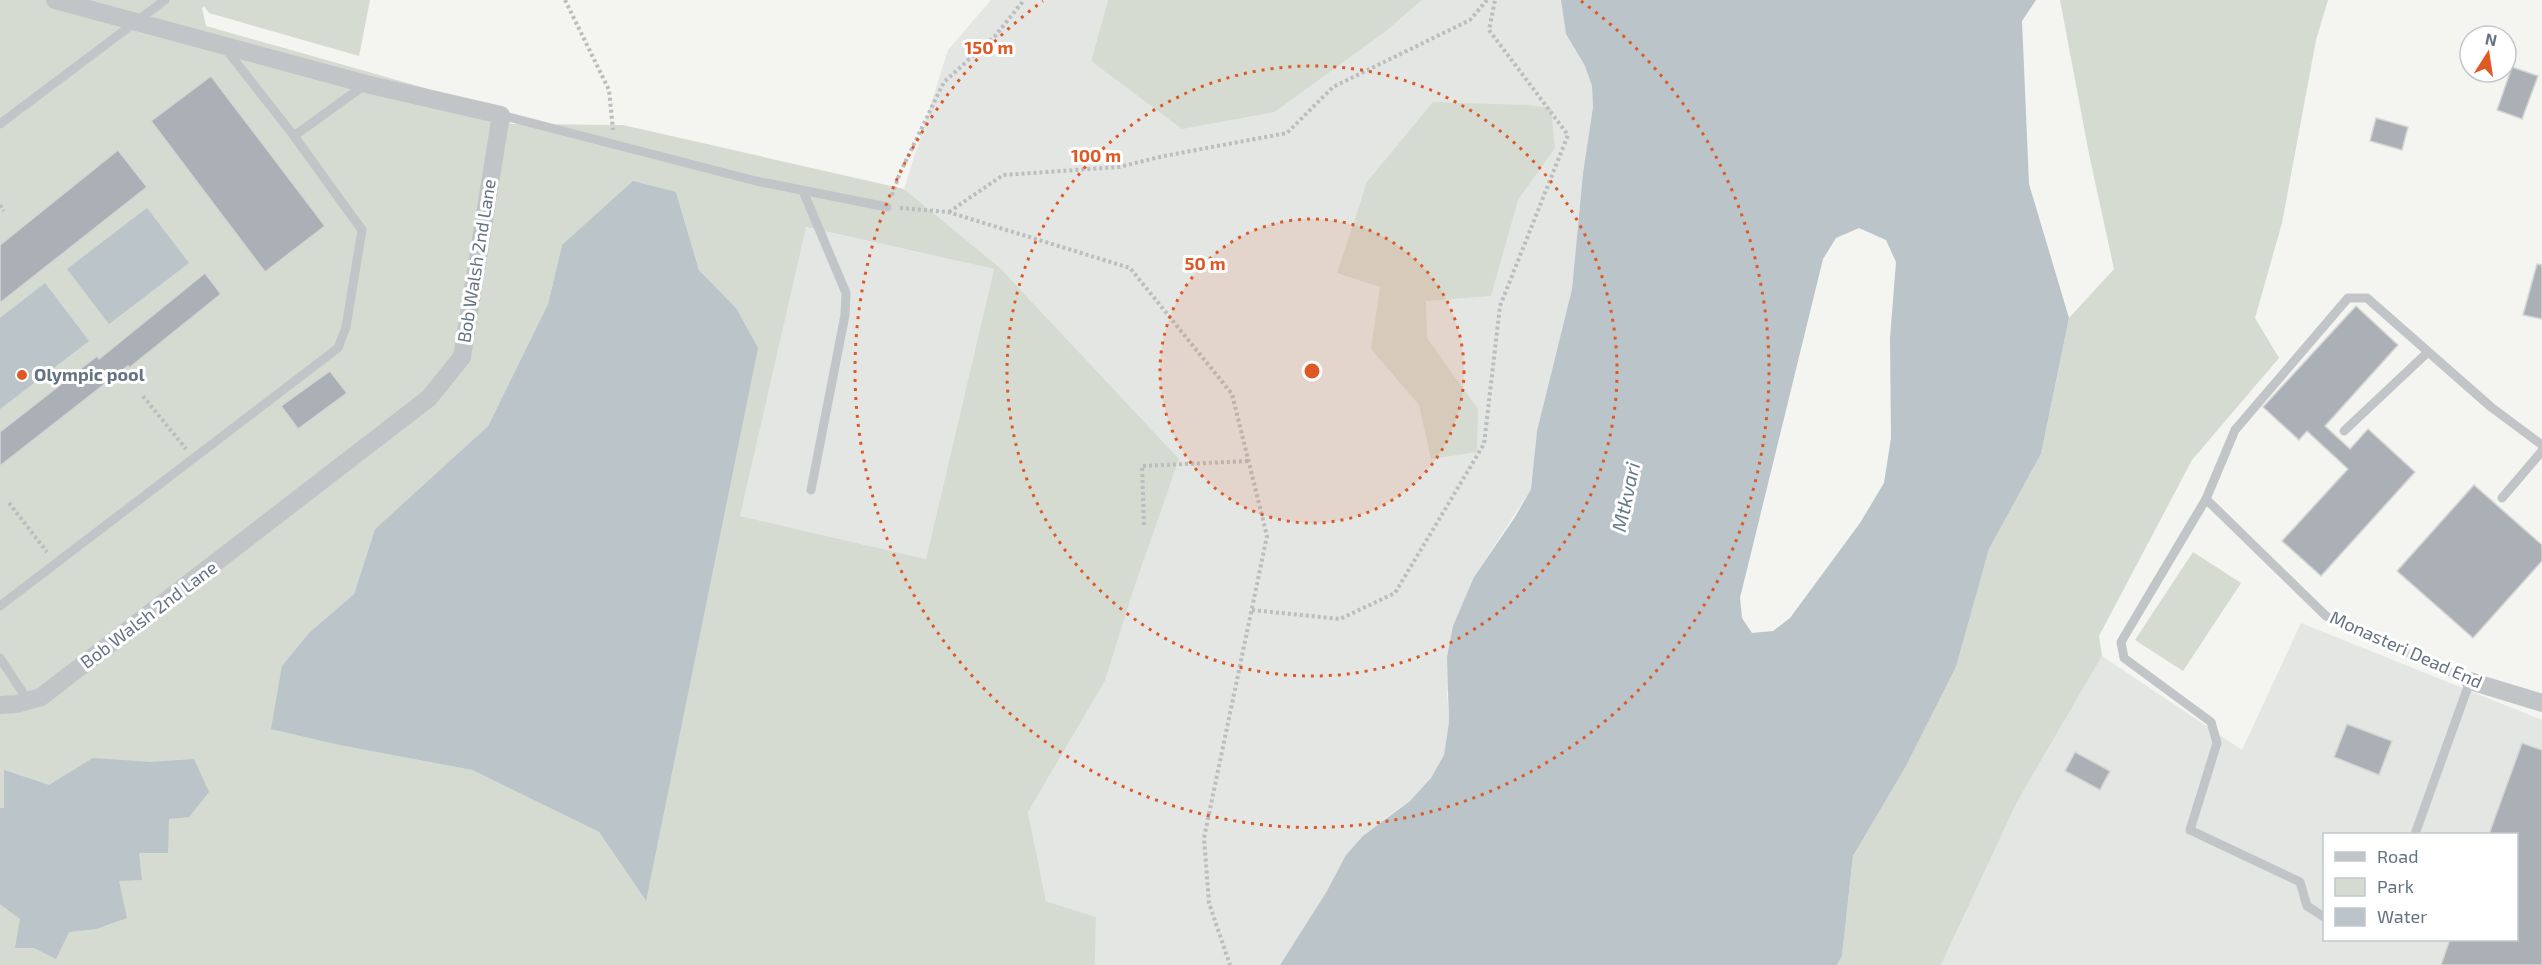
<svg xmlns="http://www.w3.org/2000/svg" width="2542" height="965" font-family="'Exo 2',sans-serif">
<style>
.built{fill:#e4e6e4;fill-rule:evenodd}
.green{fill:#d5dbd1;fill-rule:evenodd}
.water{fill:#bac4c9;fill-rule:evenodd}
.building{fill:#aab0b6;stroke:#d5d5d3;stroke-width:1.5}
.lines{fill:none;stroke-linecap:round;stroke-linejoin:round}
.path{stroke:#bbbdbf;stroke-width:4;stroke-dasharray:3 3;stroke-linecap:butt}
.service{stroke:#c2c5c8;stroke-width:9}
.minor{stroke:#c2c5c8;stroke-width:18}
.ring{fill:none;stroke:#df5925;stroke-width:3;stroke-dasharray:3 6}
.poi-dot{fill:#df5925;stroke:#fff;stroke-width:2}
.labels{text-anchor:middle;stroke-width:6;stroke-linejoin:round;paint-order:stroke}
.street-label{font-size:18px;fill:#647281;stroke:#fff}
.poi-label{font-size:18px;font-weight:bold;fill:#647281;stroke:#fff;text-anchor:start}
.water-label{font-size:20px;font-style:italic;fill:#647a85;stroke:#fff}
.centre{fill:#df5925;stroke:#fff;stroke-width:3}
.ring-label{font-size:18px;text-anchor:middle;font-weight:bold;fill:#df5925;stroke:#fff;stroke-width:6;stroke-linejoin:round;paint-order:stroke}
</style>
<rect width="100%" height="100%" fill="#f4f4f0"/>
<g class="built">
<polygon points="991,0 1108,0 1091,61 1275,112 1385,32 1422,0 1561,0 1566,34 1585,66 1592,86 1593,107 1583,173 1572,289 1537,431 1531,489 1474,577 1447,693 1449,722 1444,755 1431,778 1410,801 1386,818 1327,891 1280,965 1095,965 1096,917 1046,901 1028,812 1105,681 1135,585 999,267 904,189 948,50"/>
<polygon points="805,227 994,269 926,559 740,516"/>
<path d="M2301,623L2542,720V965H1941L2017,802L2102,656L2242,750ZM2324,834H2516V940H2324Z"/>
</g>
<g class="green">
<path d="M0,0H370L359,56L209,13L204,6L202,8L206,26L478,103L512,124L623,125L904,189L999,267L1179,459L1135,585L1105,681L1028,812L1046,901L1096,917L1095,965H0ZM676,192L699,270L736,308L645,900L599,832L472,770L344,746L310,632L354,594L375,529L488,426L548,304L562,245ZM806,227L994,269L926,559L740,516Z"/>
<polygon points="1108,0 1422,0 1385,32 1275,112 1182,129 1091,61"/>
<polygon points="2060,0 2328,0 2316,40 2282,223 2255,318 2279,358 2192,460 2099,636 2102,656 2017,802 1941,965 1837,965 1842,956 1853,856 1905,768 1956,667 1989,549 2041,454 2069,318 2114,269 2089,154"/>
<polygon points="1433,102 1528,105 1551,108 1555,148 1518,200 1491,296 1426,301 1427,338 1478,409 1477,452 1431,459 1419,405 1371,349 1380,287 1337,273 1367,182"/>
<polygon points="2193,552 2241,583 2183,671 2135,640"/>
</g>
<g class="water">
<path d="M1561,0H2036L2022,21L2029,184L2069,318L2041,454L1989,549L1956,667L1905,768L1853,856L1842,956L1837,965H1280L1327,891L1346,855L1363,836L1410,801L1431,778L1444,755L1449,722L1447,657L1453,626L1474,577L1515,517L1531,489L1537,431L1572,289L1583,173L1593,107L1592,86L1585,66L1566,34ZM1859,228L1886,240L1896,262L1890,338L1891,438L1884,483L1860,523L1790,618L1773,631L1752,633L1742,618L1740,598L1823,259L1836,238Z"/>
<polygon points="633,181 676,192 699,270 736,308 758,348 646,901 599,832 472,770 344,746 271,729 282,666 310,632 354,594 375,529 488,426 548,304 562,245"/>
<polygon points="147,208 189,263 109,324 67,269"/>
<polygon points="45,283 89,341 0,409 0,318"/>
<polygon points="93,758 151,762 194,759 209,792 189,817 169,819 168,853 139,853 142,880 119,881 127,918 96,929 69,932 56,959 34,948 15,948 20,919 0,904 0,808 4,808 4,770 49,785"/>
</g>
<g class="building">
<polygon points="2512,67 2538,76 2522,119 2497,110"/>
<polygon points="211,76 325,226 265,272 151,121"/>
<polygon points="2376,118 2408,127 2402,150 2370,141"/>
<polygon points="118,150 147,187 0,303 0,245"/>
<polygon points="2537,264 2542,265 2542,319 2523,315"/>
<polygon points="205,273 221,294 129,368 128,366 0,466 0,432 97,356 99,359"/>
<polygon points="2356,306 2398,345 2325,426 2350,449 2368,429 2415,472 2321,576 2282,541 2348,469 2307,431 2299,440 2263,407"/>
<polygon points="330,371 347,393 298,429 281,406"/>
<polygon points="2474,485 2542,545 2542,561 2473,638 2397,571"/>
<polygon points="2347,724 2392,741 2379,775 2334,757"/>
<polygon points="2522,743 2542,750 2542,965 2441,965 2450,939 2517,939 2517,834 2489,834"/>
<polygon points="2075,752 2110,771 2100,790 2065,771"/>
</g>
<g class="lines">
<g class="path">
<polyline points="565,0 609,90 613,130"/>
<polyline points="892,195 900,173 944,82 996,35 1024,0"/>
<polyline points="0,205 4,211"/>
<polyline points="900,208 948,212 1130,268 1232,394 1267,536 1204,838 1209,903 1230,965"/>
<polyline points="949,212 1003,175 1119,167 1164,156 1287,133 1333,87 1470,20 1487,0"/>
<polyline points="143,396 186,449"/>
<polyline points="9,503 47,552"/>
<polyline points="1144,525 1142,466 1249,461"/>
<polyline points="1252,610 1340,619 1395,593 1484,444 1500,306 1568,135 1489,30 1495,0"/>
</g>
<g class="service">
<polyline points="225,48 294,136"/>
<polyline points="501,115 756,181 887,207"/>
<polyline points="0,124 165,0"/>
<polyline points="803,191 846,293 845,315 811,490"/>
<polyline points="2344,431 2428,352"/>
<polyline points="2502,498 2542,451"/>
<polyline points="2206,499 2326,616 2470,681 2415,834"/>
<polyline points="0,606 338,348 346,327 362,230 294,136 366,84"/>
<polyline points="0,658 29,702"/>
<polyline points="2324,917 2307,906 2300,882 2190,830 2217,743 2211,722 2124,658 2121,642 2206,499 2235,430 2348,298 2367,298 2491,407 2542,445"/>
</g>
<g class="minor">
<polyline points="2470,681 2542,703"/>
<polyline points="0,705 16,704 41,697 429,398 462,357 501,115 366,84 55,0"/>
</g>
</g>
<circle cx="1312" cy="371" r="152" fill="#df5925" fill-opacity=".12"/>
<g class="ring">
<circle cx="1312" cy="371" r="152"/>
<circle cx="1312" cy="371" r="305"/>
<path d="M1581 1A457 457 0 1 1 1043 1"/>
</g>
<circle class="poi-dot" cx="22" cy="375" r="6"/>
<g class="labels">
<g class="street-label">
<text transform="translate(477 261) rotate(-81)" y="6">Bob Walsh 2nd Lane</text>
<text transform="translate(149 615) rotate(-37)" y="6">Bob Walsh 2nd Lane</text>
<text transform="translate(2406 650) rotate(24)" y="6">Monasteri Dead End</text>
</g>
<g class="poi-label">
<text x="34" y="381">Olympic pool</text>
</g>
<g class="water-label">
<text transform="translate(1626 497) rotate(-78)" y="7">Mtkvari</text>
</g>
</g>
<circle cx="1312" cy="371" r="9" class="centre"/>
<g class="ring-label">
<text x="989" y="54">150 m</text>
<text x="1096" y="162">100 m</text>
<text x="1205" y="270">50 m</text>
</g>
<rect x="2323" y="833" width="195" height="108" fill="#ffffff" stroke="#c1c7cd" stroke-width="1.5"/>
<rect x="2335" y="852" width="30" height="9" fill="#c2c5c8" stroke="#c1c7cd" stroke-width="1.5"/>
<text x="2377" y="863" font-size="18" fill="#647281">Road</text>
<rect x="2335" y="878" width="30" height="18" fill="#d5dbd1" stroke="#c1c7cd" stroke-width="1.5"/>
<text x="2377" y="893" font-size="18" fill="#647281">Park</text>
<rect x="2335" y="908" width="30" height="18" fill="#bac4c9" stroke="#c1c7cd" stroke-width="1.5"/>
<text x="2377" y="923" font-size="18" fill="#647281">Water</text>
<g transform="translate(2488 54) rotate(12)"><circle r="28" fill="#ffffff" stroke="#c1c7cd" stroke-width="1.5"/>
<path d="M0-4.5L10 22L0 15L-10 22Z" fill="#df5925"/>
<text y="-9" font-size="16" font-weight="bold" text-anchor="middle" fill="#647281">N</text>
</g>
</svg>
